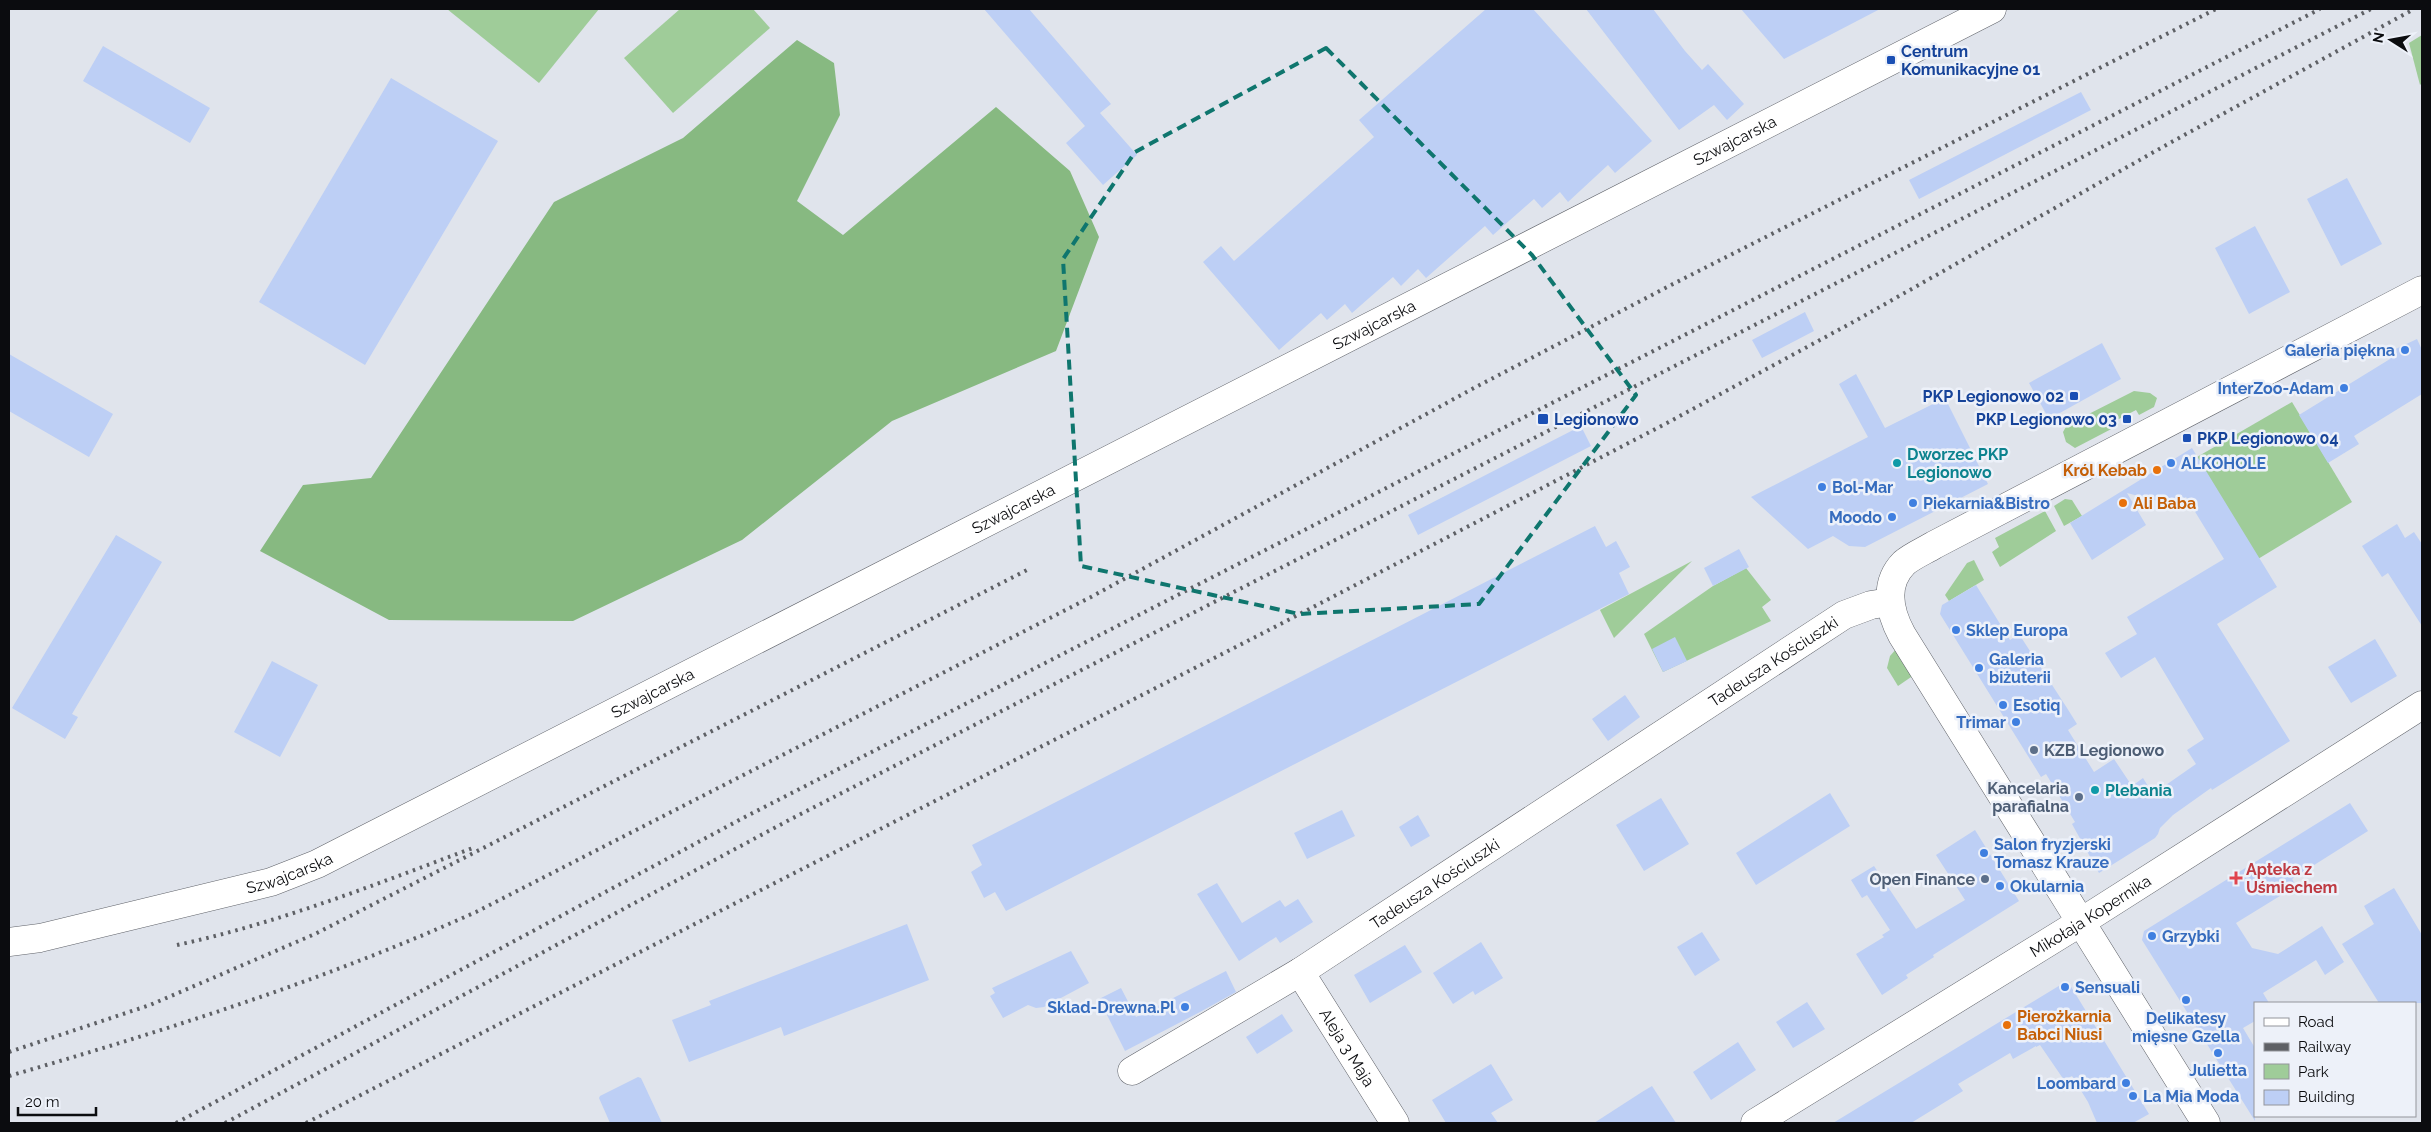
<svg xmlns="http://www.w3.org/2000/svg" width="2431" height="1132" font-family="Raleway,sans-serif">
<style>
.green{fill:#9fcc99}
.forest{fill:#87b981}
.building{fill:#bdcff5}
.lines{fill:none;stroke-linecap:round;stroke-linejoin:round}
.minor-casing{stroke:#5f6269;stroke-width:29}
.minor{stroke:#fff;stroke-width:28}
.rail{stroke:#5e6065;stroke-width:4;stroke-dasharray:2.5 5;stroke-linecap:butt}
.marked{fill:none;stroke:#0f766e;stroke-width:4;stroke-dasharray:10 6;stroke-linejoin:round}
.transit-dot{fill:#1a4fb4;stroke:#edf1f9;stroke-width:2}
.shop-dot{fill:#3f7fe0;stroke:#edf1f9;stroke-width:2}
.culture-dot{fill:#0f9aa8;stroke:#edf1f9;stroke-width:2}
.food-dot{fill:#e8710a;stroke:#edf1f9;stroke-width:2}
.service-dot{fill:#5c6f8a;stroke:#edf1f9;stroke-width:2}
.health-dot{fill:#e0444e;stroke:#edf1f9;stroke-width:2}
.labels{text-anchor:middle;stroke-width:5;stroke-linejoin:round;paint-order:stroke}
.transit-label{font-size:16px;font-weight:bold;fill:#164399;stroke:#edf1f9;text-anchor:start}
.street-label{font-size:16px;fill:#0b0c0f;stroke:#edf1f9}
.shop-label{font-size:16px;font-weight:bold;fill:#366cbe;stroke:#edf1f9;text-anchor:start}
.culture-label{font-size:16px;font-weight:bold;fill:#0d838f;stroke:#edf1f9;text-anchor:start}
.food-label{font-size:16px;font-weight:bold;fill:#c56008;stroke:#edf1f9;text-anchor:start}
.service-label{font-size:16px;font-weight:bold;fill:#4e5e75;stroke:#edf1f9;text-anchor:end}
.health-label{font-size:16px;font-weight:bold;fill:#be3a42;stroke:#edf1f9;text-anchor:start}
</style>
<rect width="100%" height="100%" fill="#e0e4ec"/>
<g class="green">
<polygon points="447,9 599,9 539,83"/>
<polygon points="680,9 753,9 770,28 673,113 624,58"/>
<polygon points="2422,35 2422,83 2420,85 2409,43"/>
<polygon points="2134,391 2150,393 2157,398 2154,407 2139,415 2136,410 2117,420 2119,425 2075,448 2066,442 2063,432 2067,425"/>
<polygon points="2292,402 2352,502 2258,559 2197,457"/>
<polygon points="2065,499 2072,500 2082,516 2064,526 2054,506"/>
<polygon points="2045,511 2056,531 2000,567 1992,552 1999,547 1995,538"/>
<polygon points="1974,560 1984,580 1949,601 1945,595 1967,563"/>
<polygon points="1692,561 1614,638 1600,610"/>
<polygon points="1746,568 1771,600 1762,607 1771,621 1663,672 1644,634 1713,586"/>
<polygon points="1897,648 1914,675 1898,686 1887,668 1890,656"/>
</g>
<polygon class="forest" points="797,40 834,63 840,115 797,201 843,235 996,107 1070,171 1099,237 1056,351 892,421 742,540 573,621 389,620 260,551 303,485 371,478 554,202 683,138"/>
<g class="building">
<polygon points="984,9 1029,9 1111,104 1100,113 1137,155 1103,185 1066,143 1085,126"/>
<polygon points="1486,9 1533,9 1652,141 1615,173 1608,165 1568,202 1560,192 1542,208 1534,199 1493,235 1485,226 1426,278 1418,269 1401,286 1393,277 1352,313 1345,304 1327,320 1321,313 1279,350 1203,262 1221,246 1234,261 1374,137 1359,120"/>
<polygon points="1586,9 1653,9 1685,51 1702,70 1708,64 1744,104 1727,120 1714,105 1679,130"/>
<polygon points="1741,9 1880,9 1784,59"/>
<polygon points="103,46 210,108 190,143 83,81"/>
<polygon points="391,78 498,141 365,365 259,302"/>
<polygon points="2081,92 2091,110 1919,199 1909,180"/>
<polygon points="2347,178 2382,244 2341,266 2307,199"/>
<polygon points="2255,226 2290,292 2249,314 2215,248"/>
<polygon points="1805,312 1814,331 1762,358 1752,340"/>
<polygon points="2417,339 2422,350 2422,394 2354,436 2359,444 2328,463 2299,415 2390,359 2387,353"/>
<polygon points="2102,343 2121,379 2049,419 2029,383"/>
<polygon points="9,354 113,414 89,457 9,411"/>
<polygon points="1856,374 1885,428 1945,398 1988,484 1865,547 1849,546 1833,536 1808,549 1751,497 1868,437 1839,384"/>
<polygon points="1581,426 1591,446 1418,535 1408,515"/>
<polygon points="2192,448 2277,587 2217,624 2290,741 2212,790 2211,788 2173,815 2160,828 2158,834 2155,838 2099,873 2072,824 2075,822 2046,774 2041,777 1940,614 1942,605 1976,585 2010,640 2019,634 2067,708 2077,724 2068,730 2094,772 2114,759 2132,786 2143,778 2153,794 2196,764 2187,750 2204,739 2155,657 2121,678 2105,653 2137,634 2127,617 2224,559 2186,497 2173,505 2127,493 2146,525 2092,560 2070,523"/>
<polygon points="2397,524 2405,538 2414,532 2422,544 2422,626 2388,573 2382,577 2362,546"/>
<polygon points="1595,526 1606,547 1616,541 1630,567 1619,573 1629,594 1006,911 995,892 984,898 971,872 982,865 972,845"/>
<polygon points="116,535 162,562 72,714 78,717 65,739 12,708"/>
<polygon points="1739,549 1749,567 1713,586 1704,568"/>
<polygon points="1675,637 1687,661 1663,672 1652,649"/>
<polygon points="2375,639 2397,676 2351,703 2328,667"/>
<polygon points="272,661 318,685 280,757 234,732"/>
<polygon points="1625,695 1640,717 1608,741 1592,719"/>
<polygon points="1830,793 1850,826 1756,885 1736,853"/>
<polygon points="1661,798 1689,844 1644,871 1616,825"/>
<polygon points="2350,803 2368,831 2292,879 2296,886 2236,923 2252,948 2278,954 2322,926 2344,962 2325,975 2316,960 2263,993 2269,1003 2255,1003 2255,1021 2243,1028 2255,1048 2255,1121 2142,940 2144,931"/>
<polygon points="1342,810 1355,836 1307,859 1294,833"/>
<polygon points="1418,815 1430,836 1411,847 1399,827"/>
<polygon points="1975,830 2019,901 1933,955 1934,957 1906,975 1908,978 1882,995 1856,954 1884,937 1882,935 1890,930 1867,895 1862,898 1851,880 1874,866 1916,929 1965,900 1936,855"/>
<polygon points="1217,883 1242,923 1280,900 1285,907 1298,899 1313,922 1280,943 1276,937 1239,961 1197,894"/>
<polygon points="2394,888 2422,935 2422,1003 2379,1003 2342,944 2374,924 2364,906"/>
<polygon points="907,924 929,980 784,1036 781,1027 689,1062 672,1020 711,1005 709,1001"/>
<polygon points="1702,932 1720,960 1695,976 1677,947"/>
<polygon points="1481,942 1503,978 1475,995 1473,991 1453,1004 1433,973"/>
<polygon points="1405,945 1422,972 1370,1003 1354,975"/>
<polygon points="1071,951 1089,983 1044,1007 1036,1008 1028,1005 1003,1018 990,996 995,993 992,988"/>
<polygon points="1226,971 1236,992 1200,1012 1125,1051 1099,999 1121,988 1136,1017"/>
<polygon points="2062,984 2070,985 2149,1114 2133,1123 2097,1123 2088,1102 2072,1076 2064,1080 2040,1045 2036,1047 2036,1046 2013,1059 2010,1053 1958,1084 1963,1091 1911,1123 1833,1123"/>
<polygon points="1807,1002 1825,1029 1793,1048 1776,1022"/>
<polygon points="1282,1014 1293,1031 1257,1054 1246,1037"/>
<polygon points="1738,1042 1756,1070 1711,1100 1693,1072"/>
<polygon points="1491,1064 1513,1100 1491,1113 1498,1123 1446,1123 1432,1100"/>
<polygon points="638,1077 641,1078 662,1123 610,1123 599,1098 600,1096"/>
<polygon points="1652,1086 1676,1123 1594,1123 1642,1092"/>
</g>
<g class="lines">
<defs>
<g id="minor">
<path id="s1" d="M9,942L40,938L271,882L317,864L1992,9"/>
<path id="s2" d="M1300,972L1395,1123"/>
<path id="s3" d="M1132,1071L1300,972L1844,615L1871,605L1890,602"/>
<path id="s4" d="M1755,1123L2081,922L2422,705"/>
<path d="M2206,1123L1902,635C1890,613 1883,584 1904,563C1912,556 1924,551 1934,545L2422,290"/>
</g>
</defs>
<use href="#minor" class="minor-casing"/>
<use href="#minor" class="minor"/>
<g class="rail">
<path d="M177,945C279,923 376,884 473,848"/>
<polyline points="9,1052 150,1005 315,934 1027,570"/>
<path d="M9,1076C167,1030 325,980 476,912L1091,597L1474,388L1671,285L2216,9"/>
<polyline points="176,1123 743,818 2320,9"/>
<polyline points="225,1123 791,819 2371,9"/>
<polyline points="306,1123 1267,631 1667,423 1855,321 2168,144 2414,9"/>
</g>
</g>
<path class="marked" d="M1326,48L1532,255L1636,395L1479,604L1299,614L1081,566L1063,259L1135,152Z"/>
<g class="transit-dot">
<rect x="1886" y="55" width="10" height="10" rx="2.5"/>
<rect x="2069" y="391" width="10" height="10" rx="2.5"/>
<rect x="1537" y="413" width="12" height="12" rx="2.5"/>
<rect x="2122" y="414" width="10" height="10" rx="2.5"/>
<rect x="2182" y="433" width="10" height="10" rx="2.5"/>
</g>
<g class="shop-dot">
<circle cx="2405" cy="350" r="5"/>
<circle cx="2344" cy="388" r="5"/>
<circle cx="2171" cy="463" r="5"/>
<circle cx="1822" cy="487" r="5"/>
<circle cx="1913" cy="503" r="5"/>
<circle cx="1892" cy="517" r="5"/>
<circle cx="1956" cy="630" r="5"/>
<circle cx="1979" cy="668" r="5"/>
<circle cx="2003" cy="705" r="5"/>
<circle cx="2016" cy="722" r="5"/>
<circle cx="1984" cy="853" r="5"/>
<circle cx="2000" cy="886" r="5"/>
<circle cx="2152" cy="936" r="5"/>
<circle cx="2065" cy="987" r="5"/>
<circle cx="2186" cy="1000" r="5"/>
<circle cx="1185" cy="1007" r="5"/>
<circle cx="2218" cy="1053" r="5"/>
<circle cx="2126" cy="1083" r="5"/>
<circle cx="2133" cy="1096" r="5"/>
</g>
<g class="culture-dot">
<circle cx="1897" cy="463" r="5"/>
<circle cx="2095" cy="790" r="5"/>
</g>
<g class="food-dot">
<circle cx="2157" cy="470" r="5"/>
<circle cx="2123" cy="503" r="5"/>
<circle cx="2007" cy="1025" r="5"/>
</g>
<g class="service-dot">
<circle cx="2034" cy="750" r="5"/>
<circle cx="2079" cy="797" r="5"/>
<circle cx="1985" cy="879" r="5"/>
</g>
<path class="health-dot" d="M2233.5 870.5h5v5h5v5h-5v5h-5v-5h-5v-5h5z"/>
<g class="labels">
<g class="transit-label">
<text x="1901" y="57">Centrum<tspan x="1901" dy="18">Komunikacyjne 01</tspan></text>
<text x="2064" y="402" text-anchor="end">PKP Legionowo 02</text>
<text x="1554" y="425">Legionowo</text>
<text x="2117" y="425" text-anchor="end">PKP Legionowo 03</text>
<text x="2197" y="444">PKP Legionowo 04</text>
</g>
<g class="street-label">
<text dy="6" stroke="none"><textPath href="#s1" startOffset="1910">Szwajcarska</textPath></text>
<text dy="6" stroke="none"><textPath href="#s1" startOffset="1505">Szwajcarska</textPath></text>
<text dy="6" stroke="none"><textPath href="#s1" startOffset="1100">Szwajcarska</textPath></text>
<text dy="6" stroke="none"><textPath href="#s3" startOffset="761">Tadeusza Kościuszki</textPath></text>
<text dy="6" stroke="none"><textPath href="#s1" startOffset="695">Szwajcarska</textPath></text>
<text dy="6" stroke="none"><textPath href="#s1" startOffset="289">Szwajcarska</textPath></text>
<text dy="6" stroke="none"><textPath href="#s3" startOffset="356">Tadeusza Kościuszki</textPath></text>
<text dy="6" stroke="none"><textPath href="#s4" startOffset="394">Mikołaja Kopernika</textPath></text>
<text dy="6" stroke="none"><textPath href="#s2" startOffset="89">Aleja 3 Maja</textPath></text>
</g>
<g class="shop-label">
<text x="2395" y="356" text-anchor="end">Galeria piękna</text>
<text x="2334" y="394" text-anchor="end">InterZoo-Adam</text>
<text x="2181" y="469">ALKOHOLE</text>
<text x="1832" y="493">Bol-Mar</text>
<text x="1923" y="509">Piekarnia&amp;Bistro</text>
<text x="1882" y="523" text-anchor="end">Moodo</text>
<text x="1966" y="636">Sklep Europa</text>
<text x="1989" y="665">Galeria<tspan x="1989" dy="18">biżuterii</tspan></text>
<text x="2013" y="711">Esotiq</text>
<text x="2006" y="728" text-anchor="end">Trimar</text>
<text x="1994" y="850">Salon fryzjerski<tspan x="1994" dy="18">Tomasz Krauze</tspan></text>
<text x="2010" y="892">Okularnia</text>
<text x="2162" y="942">Grzybki</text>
<text x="2075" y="993">Sensuali</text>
<text x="1175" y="1013" text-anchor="end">Sklad-Drewna.Pl</text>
<text x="2186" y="1024" text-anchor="middle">Delikatesy<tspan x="2186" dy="18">mięsne Gzella</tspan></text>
<text x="2218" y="1076" text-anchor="middle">Julietta</text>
<text x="2116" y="1089" text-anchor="end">Loombard</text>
<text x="2143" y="1102">La Mia Moda</text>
</g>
<g class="culture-label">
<text x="1907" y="460">Dworzec PKP<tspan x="1907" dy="18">Legionowo</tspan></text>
<text x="2105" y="796">Plebania</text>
</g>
<g class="food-label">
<text x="2147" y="476" text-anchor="end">Król Kebab</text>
<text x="2133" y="509">Ali Baba</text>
<text x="2017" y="1022">Pierożkarnia<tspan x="2017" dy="18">Babci Niusi</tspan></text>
</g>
<g class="service-label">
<text x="2044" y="756" text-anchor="start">KZB Legionowo</text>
<text x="2069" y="794">Kancelaria<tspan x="2069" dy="18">parafialna</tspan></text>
<text x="1975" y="885">Open Finance</text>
</g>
<g class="health-label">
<text x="2246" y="875">Apteka z<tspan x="2246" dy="18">Uśmiechem</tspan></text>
</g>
</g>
<rect width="2431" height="1132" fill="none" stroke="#0b0c0f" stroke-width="20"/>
<rect x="2254" y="1002" width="162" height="115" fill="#edf1f9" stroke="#93959b"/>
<rect x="2264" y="1018" width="25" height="8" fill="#ffffff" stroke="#93959b"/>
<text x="2298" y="1027" font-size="15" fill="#0b0c0f">Road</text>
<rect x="2264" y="1043" width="25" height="8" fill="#5e6065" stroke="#93959b"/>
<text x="2298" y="1052" font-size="15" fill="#0b0c0f">Railway</text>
<rect x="2264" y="1064" width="25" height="15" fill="#9fcc99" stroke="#93959b"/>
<text x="2298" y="1077" font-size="15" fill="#0b0c0f">Park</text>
<rect x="2264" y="1090" width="25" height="15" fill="#bdcff5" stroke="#93959b"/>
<text x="2298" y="1102" font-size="15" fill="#0b0c0f">Building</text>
<g transform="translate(2391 40) rotate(281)" stroke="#edf1f9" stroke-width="4" paint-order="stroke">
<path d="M0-4L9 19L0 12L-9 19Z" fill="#0b0c0f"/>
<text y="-8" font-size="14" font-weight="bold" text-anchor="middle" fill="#0b0c0f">N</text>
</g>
<path d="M18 1107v8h78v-8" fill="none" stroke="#0b0c0f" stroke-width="2.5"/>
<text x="25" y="1107" font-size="15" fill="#0b0c0f" stroke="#edf1f9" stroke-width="4" paint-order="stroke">20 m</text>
</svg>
